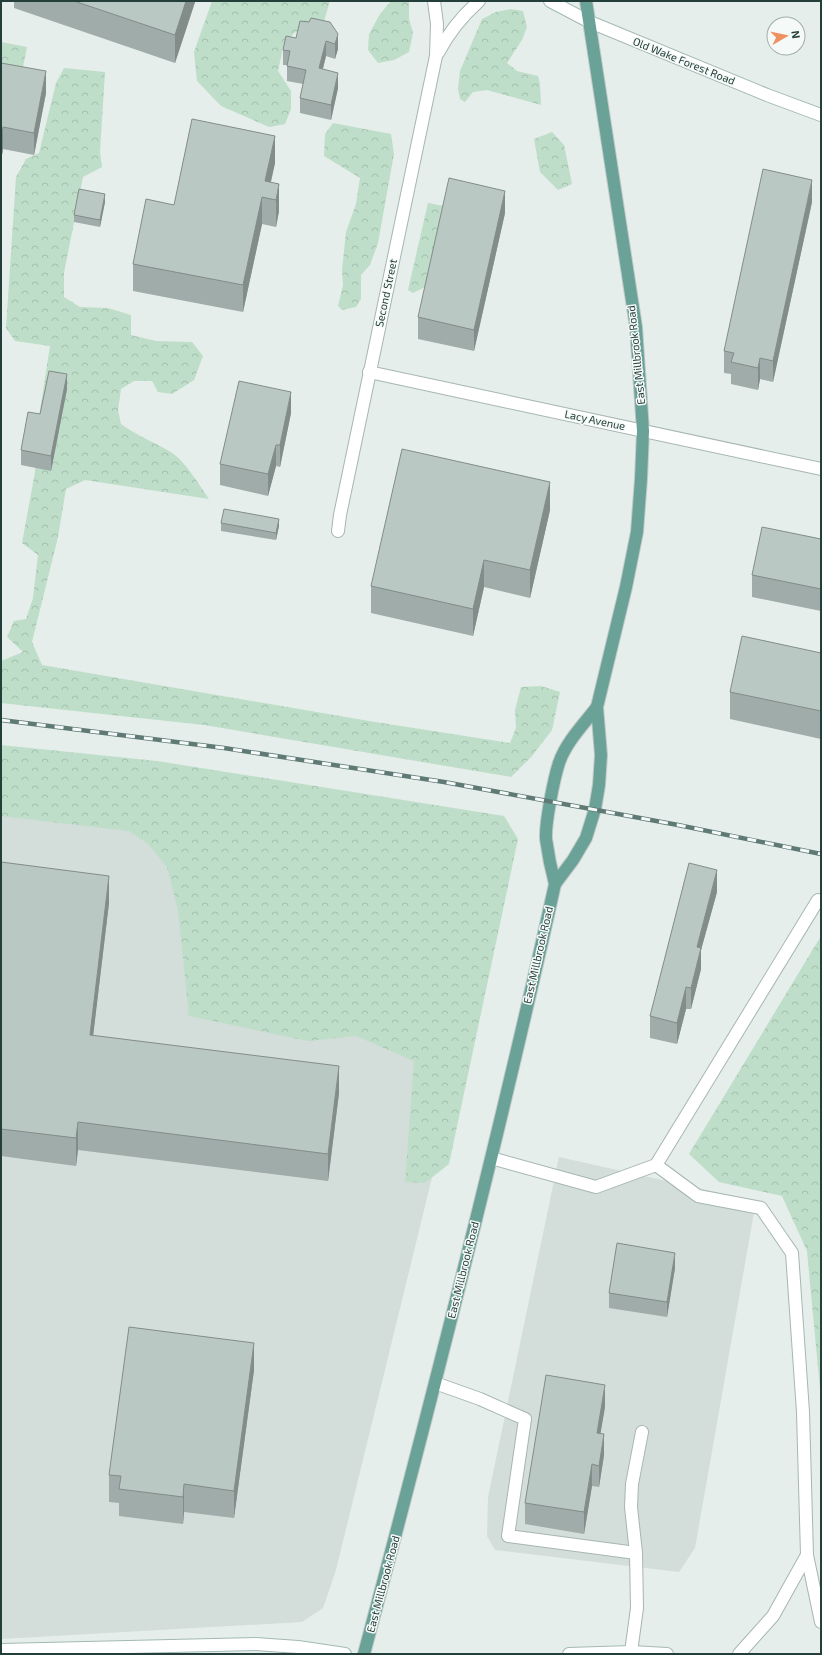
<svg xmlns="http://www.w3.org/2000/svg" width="822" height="1655" font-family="'Exo 2',sans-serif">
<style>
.built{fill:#d3ddd9}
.forest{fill:url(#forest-crowns)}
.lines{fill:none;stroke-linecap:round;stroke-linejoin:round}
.lane-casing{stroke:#a7b6b2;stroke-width:14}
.street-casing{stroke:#a7b6b2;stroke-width:14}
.secondary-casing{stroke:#a3b9b3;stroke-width:14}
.primary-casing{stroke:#c2c9c8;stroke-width:14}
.lane{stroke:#fff;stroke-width:12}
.street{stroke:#fff;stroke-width:12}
.secondary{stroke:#fff;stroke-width:12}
.primary{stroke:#6aa298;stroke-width:12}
.rail-casing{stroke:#5f7a75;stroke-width:4.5}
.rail{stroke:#f5faf8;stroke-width:3;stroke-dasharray:9;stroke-linecap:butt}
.wall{fill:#a0aca9}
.shaded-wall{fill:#828c89}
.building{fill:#bac8c4;stroke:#828c89}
.labels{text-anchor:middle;stroke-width:3;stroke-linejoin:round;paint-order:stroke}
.street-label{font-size:11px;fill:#243f3a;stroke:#f5faf8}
</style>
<defs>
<pattern id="forest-crowns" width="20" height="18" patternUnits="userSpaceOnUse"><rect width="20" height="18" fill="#bedec9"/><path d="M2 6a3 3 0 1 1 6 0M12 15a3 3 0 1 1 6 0" fill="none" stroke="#a3c0ad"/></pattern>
</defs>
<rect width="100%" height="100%" fill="#e5eeea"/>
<g class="built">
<polygon points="1,799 508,867 336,1570 323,1608 302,1622 1,1639"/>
<polygon points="559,1157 756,1201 695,1548 679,1572 495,1550 487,1536 488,1497"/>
</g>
<g class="forest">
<polygon points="212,1 330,1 322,28 306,28 294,33 283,48 278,71 291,91 291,109 285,124 269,127 221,106 197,81 194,52"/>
<polygon points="391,1 409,1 409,19 413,33 409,52 394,60 378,63 368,50 369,34 380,14"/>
<polygon points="511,9 523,11 527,27 522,40 507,63 517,71 538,76 540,84 541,105 487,90 473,92 465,102 460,99 458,89 460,71 482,19 496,12"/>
<polygon points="1,42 27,47 21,77 1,76"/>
<path d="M64,68L105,72L100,152L102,167L83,177L64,273V297L80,307L108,308L131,315V335L156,341L192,342L203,356L194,380L172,394L158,392L152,381H134L121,389L118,410L121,424C137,436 155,442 172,453C185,461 200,486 209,499L85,480L66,489L58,537L32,642L42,665L369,721L510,743L516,728L515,710L521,687L541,686L560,692L552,730L532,756L511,777L204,725L1,703V661L23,652L7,637L14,621L26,619L33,598L38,555L22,543L35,472L36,436L50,346L15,341L6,328L16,177L26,159L39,153L56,83Z"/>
<polygon points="333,123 391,134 394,154 378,243 370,265 361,275 361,299 356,307 342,310 338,306 343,285 342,270 346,232 356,204 360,178 324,156 325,134"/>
<polygon points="552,132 564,145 572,184 558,190 540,172 534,139"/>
<polygon points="428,203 444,206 427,286 413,293 408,290"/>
<polygon points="1,745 157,761 504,816 518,839 449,1164 425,1183 405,1182 414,1061 356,1036 308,1041 189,1016 178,910 167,867 148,844 129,831 1,816"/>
<polygon points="821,936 821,1425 820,1389 807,1251 782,1196 719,1182 689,1154"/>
</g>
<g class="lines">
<defs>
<g id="lane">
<polyline points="491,1158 596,1187 656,1165 818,900"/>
<polyline points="656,1165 698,1196 761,1208 792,1253 803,1412 807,1555 821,1622"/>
<polyline points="435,1383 480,1399 525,1419 508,1536 636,1553"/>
<polyline points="631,1652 637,1608 636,1553 631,1507 632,1484 642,1432"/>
<polyline points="739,1654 773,1616 807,1555"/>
</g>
<g id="street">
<path d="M438,53C449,32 461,17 479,1"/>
<polyline points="369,372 821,469"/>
<polyline points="338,531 340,515 436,56 437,24 434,1"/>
</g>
<g id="secondary">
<polyline points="550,1 590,22 767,95 821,115"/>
<polyline points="1,1650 256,1644 298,1647 345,1654"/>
<polyline points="569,1654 631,1652 667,1654"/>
</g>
<g id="primary">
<path d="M555,884C551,869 548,854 546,839C545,823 554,778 559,763C566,742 584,724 597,707"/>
<path d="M364,1654C432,1399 498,1142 555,884L573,860L586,838L595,809L599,785L601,755L597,707L626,587L637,532L641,479L643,431L636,327L586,1"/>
</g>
</defs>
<use href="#lane" class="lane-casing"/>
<use href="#street" class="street-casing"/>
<use href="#secondary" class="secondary-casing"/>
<use href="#primary" class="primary-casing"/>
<use href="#lane" class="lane"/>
<use href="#street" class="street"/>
<use href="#secondary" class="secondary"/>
<use href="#primary" class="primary"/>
<defs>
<polyline id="rail" points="1,720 224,748 444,782 678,825 821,854"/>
</defs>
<use href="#rail" class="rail-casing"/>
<use href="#rail" class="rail"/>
</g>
<g class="wall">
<polygon points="14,1 195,1 195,2 175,63 14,8"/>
<polygon points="309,22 330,22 338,49 335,59 326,56 323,69 338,88 331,120 300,113 300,98 303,84 287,81 287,65 283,65 283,50 296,38"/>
<polygon points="1,63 46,93 34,155 3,149 1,161"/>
<polygon points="275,163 271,182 279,211 276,227 262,224 243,312 133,291 133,264 174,205"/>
<polygon points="105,202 100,227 74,222 74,215"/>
<polygon points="812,202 773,382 760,379 758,390 731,384 731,374 724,373 724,351"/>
<polygon points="505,213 474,351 418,339 418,317"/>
<polygon points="67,389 51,471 21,465 21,450 40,414"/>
<polygon points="291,413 280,467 276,466 268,496 220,485 220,464"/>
<polygon points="550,510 530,598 484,587 473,636 371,613 371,586"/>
<polygon points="221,523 279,526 276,540 221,531"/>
<polygon points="821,539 821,611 752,597 752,575"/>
<polygon points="821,653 821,739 730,719 730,692"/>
<polygon points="1,862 109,903 93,1035 339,1093 328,1181 78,1150 76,1166 1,1156"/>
<polygon points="717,892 701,950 701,969 691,1009 686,1009 677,1044 650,1038 650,1016"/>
<polygon points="675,1268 667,1317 609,1308 609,1293"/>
<polygon points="254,1370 234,1518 184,1512 183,1524 119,1516 119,1503 109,1502 109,1475"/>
<polygon points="605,1407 600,1433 604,1455 599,1487 592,1486 584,1534 525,1524 525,1503"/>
</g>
<g class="shaded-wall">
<polygon points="186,1 195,1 195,2 175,63 175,35"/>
<polygon points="338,34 338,49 335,59 335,44"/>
<polygon points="326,41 326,56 319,83 319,68"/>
<polygon points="46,71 46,93 34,155 34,133"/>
<polygon points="338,73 338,88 331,120 331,105"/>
<polygon points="3,127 3,149 1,161 1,139"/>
<polygon points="275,136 275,163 267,198 265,181"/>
<polygon points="812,180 812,202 773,382 773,361"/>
<polygon points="279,184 279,211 276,227 276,200"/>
<polygon points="505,191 505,213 474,351 474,330"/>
<polygon points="105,194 105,202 100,227 100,220"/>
<polygon points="262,197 262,224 243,312 243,285"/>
<polygon points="760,358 760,379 758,390 758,368"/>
<polygon points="67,374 67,389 51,471 51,456"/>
<polygon points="291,392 291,413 280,467 280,445"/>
<polygon points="276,445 276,466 268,496 268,474"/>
<polygon points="550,482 550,510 530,598 530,570"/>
<polygon points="279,519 279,526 276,540 276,533"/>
<polygon points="484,560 484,587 473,636 473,609"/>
<polygon points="717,870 717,892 701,950 701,969 691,1009 691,988 697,947"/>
<polygon points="109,876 109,903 90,1062 90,1035"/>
<polygon points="686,987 686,1009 677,1044 677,1023"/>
<polygon points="339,1066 339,1093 328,1181 328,1154"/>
<polygon points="78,1122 78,1150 76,1166 76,1138"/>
<polygon points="675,1253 675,1268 667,1317 667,1302"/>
<polygon points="254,1343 254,1370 234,1518 234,1491"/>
<polygon points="605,1385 605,1407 597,1454 597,1433"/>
<polygon points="604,1434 604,1455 599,1487 599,1466"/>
<polygon points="592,1464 592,1486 584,1534 584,1512"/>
<polygon points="184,1484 184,1512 183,1524 183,1497"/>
</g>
<g class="building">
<polygon points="74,1 186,1 175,35"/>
<polygon points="311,18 330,22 338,34 335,44 326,41 319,68 338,73 331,105 300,98 306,70 287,66 290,51 283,50 286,36 296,38 300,21 309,22"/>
<polygon points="1,63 46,71 34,133 3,127 1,139"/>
<polygon points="192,119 275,136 265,181 279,184 276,200 262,197 243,285 133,264 146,199 174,205"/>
<polygon points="763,169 812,180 773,361 760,358 758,368 731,362 734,353 724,351"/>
<polygon points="449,178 505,191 474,330 418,317"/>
<polygon points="79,189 105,194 100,220 74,215"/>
<polygon points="49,371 67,374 51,456 21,450 28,412 40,414"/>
<polygon points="239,381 291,392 280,445 276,445 268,474 220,464"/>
<polygon points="402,449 550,482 530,570 484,560 473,609 371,586"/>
<polygon points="224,509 279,519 276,533 221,523"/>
<polygon points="762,527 821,539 821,589 752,575"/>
<polygon points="742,636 821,653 821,711 730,692"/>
<polygon points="1,862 109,876 90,1035 339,1066 328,1154 78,1122 76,1138 1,1129"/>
<polygon points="689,863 717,870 697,947 701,948 691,988 686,987 677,1023 650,1016"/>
<polygon points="617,1243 675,1253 667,1302 609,1293"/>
<polygon points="129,1327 254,1343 234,1491 184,1484 183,1497 119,1489 121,1476 109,1475"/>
<polygon points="546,1375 605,1385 597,1433 604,1434 599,1466 592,1464 584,1512 525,1503"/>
</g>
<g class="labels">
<g class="street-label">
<text transform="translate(684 61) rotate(22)" y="4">Old Wake Forest Road</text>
<text transform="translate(386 293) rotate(-78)" y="4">Second Street</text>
<text transform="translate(636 355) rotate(-96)" y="4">East Millbrook Road</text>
<text transform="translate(595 420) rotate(12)" y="4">Lacy Avenue</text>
<text transform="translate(538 955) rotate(-77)" y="4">East Millbrook Road</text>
<text transform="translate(463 1270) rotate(-76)" y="4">East Millbrook Road</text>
<text transform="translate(383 1584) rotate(-75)" y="4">East Millbrook Road</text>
</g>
</g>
<rect width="822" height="1655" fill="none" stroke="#243f3a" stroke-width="4"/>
<g transform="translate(786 36) rotate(81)"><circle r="19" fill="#f5faf8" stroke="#a1afac"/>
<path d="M0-3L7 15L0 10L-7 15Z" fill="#ef9061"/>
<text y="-6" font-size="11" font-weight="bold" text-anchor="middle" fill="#243f3a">N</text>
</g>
</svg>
